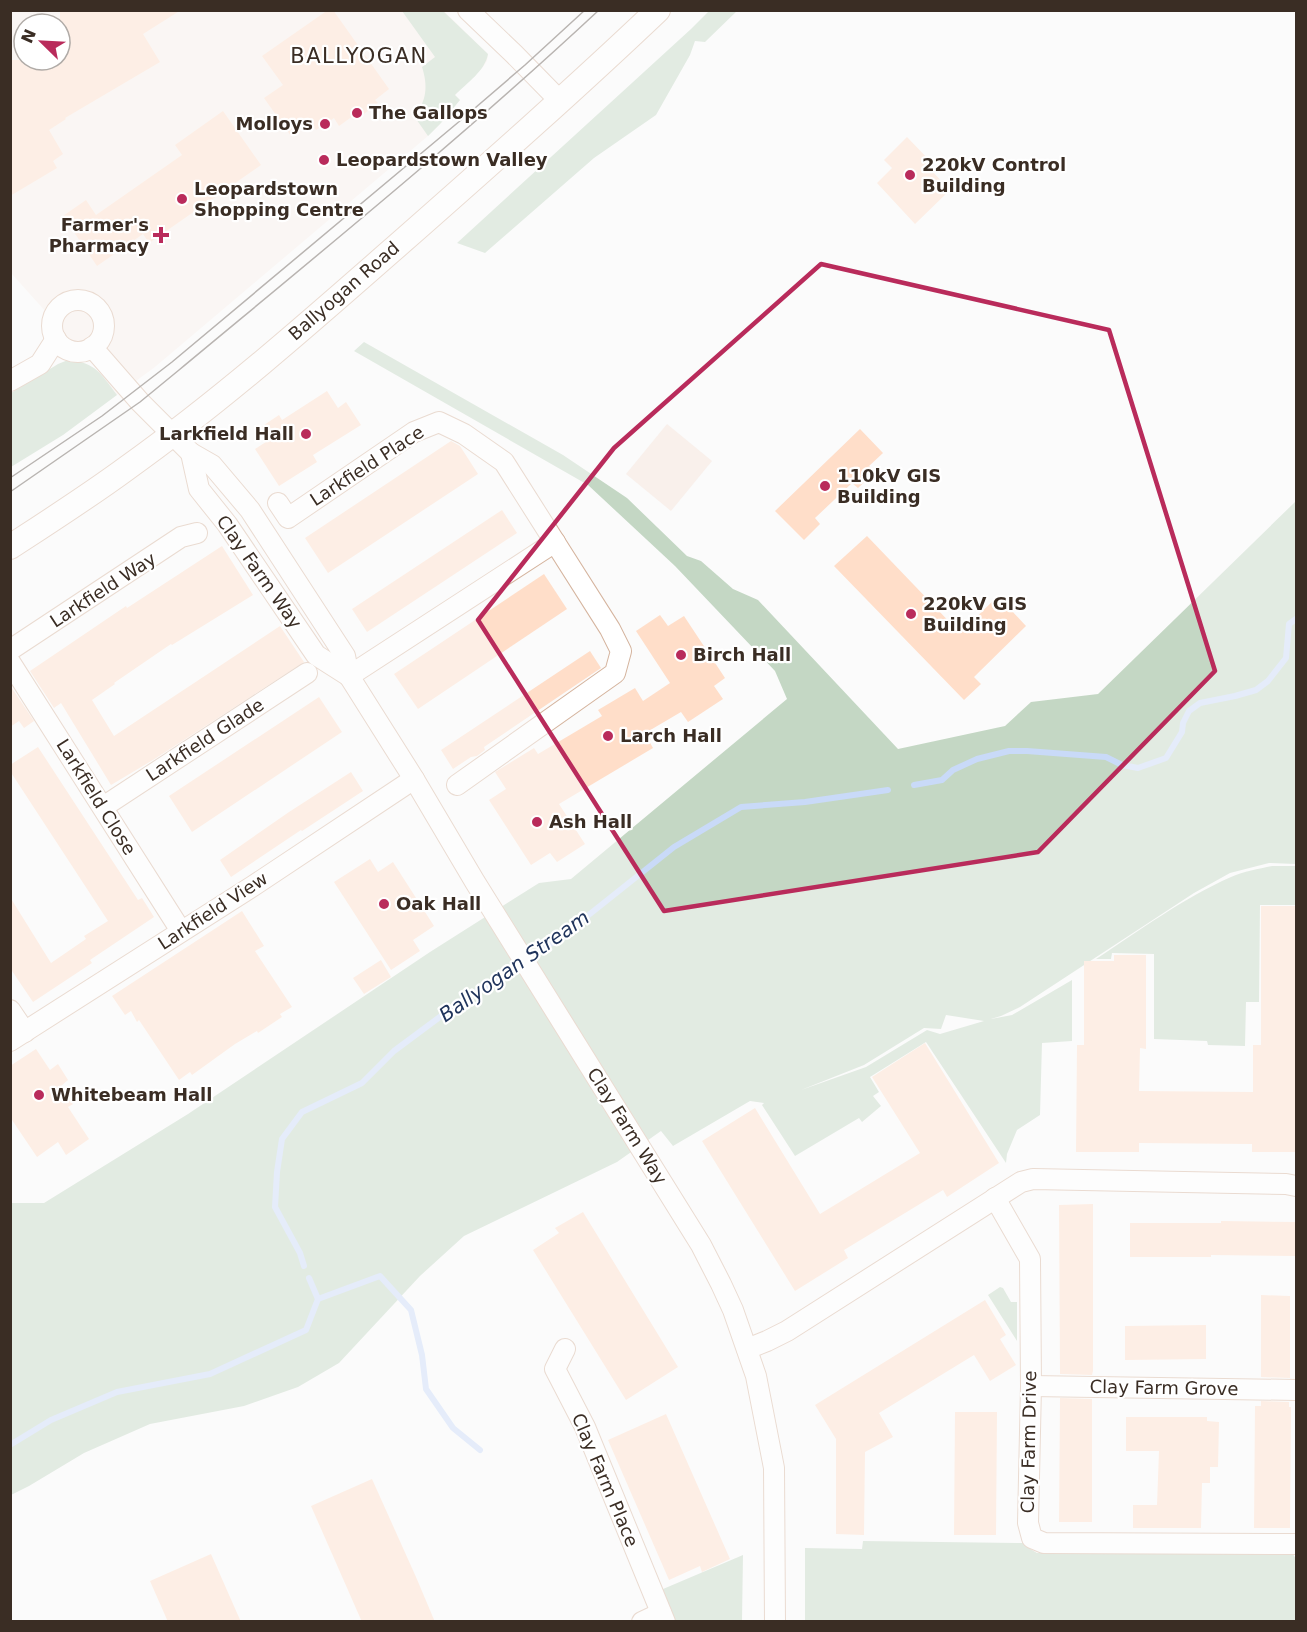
<svg xmlns="http://www.w3.org/2000/svg" width="1307" height="1632" font-family="'DejaVu Sans',sans-serif">
<style>
.built{fill:#f9f0eb;fill-rule:evenodd}
.green{fill:#c4d7c4;fill-rule:evenodd}
.lines{fill:none;stroke-linecap:round;stroke-linejoin:round}
.stream{stroke:#c9daf8;stroke-width:6}
.building{fill:#ffdec9}
.minor-casing{stroke:#d5b49e;stroke-width:22}
.tertiary-casing{stroke:#d5b49e;stroke-width:26}
.minor{stroke:#fff;stroke-width:20}
.tertiary{stroke:#fff;stroke-width:24}
.tram{stroke:#685e57;stroke-width:1.5}
.marked{fill:none;stroke:#b92b5b;stroke-width:4.5;stroke-linejoin:round}
.poi-dot{fill:#b92b5b;stroke:#fff;stroke-width:2}
.labels{text-anchor:middle;stroke-width:4.5;stroke-linejoin:round;paint-order:stroke}
.poi-label{font-size:18px;font-weight:bold;fill:#3a2d24;stroke:#fff;text-anchor:start}
.street-label{font-size:18px;fill:#3a2d24;stroke:#fff}
.water-label{font-size:20px;font-style:italic;fill:#20345c;stroke:#fff}
.quarter-label{font-size:21px;letter-spacing:1.5px;fill:#3a2d24;stroke:#fff}
</style>
<rect width="100%" height="100%" fill="#fbfbfb"/>
<g class="built">
<path d="M10,11H444L488,54L487,61L483,67L455,95L460,100L441,123L428,136L155,367L117,395L98,370L11,273ZM24,24H60V60H24Z"/>
<polygon points="667,424 712,461 671,511 626,474"/>
</g>
<g class="green">
<path d="M402,11H443L488,54C485,71 467,83 455,95L460,100L441,123L428,136L414,116C427,101 428,86 422,67L435,57Z"/>
<polygon points="709,11 737,11 705,42 695,41 690,55 656,115 594,158 485,253 457,243 691,29"/>
<path d="M364,342L563,455L627,498L687,556L701,561L733,589L758,600L898,749L1005,726L1031,702L1098,694L1296,501V864L1269,863L1230,873L1194,893L1020,1007L1001,1016L991,1019L1012,1015L1072,980V1041L1042,1043L1040,1115L1017,1130L1007,1154L1006,1163L926,1042L870,1077L879,1092L873,1096L881,1106L862,1122L859,1118L795,1156L762,1105L764,1103L750,1101L673,1146L661,1131L617,1162L464,1236L420,1276L339,1363L298,1387L244,1406L150,1424L84,1453L29,1486L11,1495V1203H44L188,1114L430,952L539,883L571,879L787,699L775,671L675,566L588,485L354,351ZM946,1015L984,1021L940,1034L927,1030L866,1067L801,1090L864,1065L924,1028L941,1029Z"/>
<path d="M68,360C96,362 102,375 117,395L63,435L11,467V393L58,364Z"/>
<path d="M1272,866H1296V905H1260L1259,1002H1246L1245,1046L1208,1045L1207,1041L1154,1039V954L1112,953L1111,959H1096C1139,931 1183,898 1231,877C1244,871 1258,869 1272,866Z"/>
<polygon points="1000,1287 1003,1288 1011,1302 1017,1302 1017,1341 988,1295"/>
<polygon points="863,1541 1023,1543 1027,1547 1037,1553 1293,1554 1296,1559 1296,1621 805,1621 805,1548 862,1549"/>
<polygon points="743,1555 742,1621 670,1621 656,1592"/>
</g>
<g class="lines">
<g class="stream">
<polyline points="914,785 942,780 953,770 977,759 1009,751 1027,751 1106,757 1122,765 1138,768 1166,758 1182,732 1183,723 1189,711 1200,703 1235,696 1256,690 1268,681 1286,658 1289,624 1296,619"/>
<polyline points="304,1266 300,1253 275,1207 277,1172 282,1139 302,1112 362,1083 394,1051 468,996 497,981 566,933 674,847 741,807 805,802 888,790"/>
<polyline points="318,1299 380,1276 411,1310 422,1355 426,1389 453,1428 480,1450"/>
<polyline points="10,1445 51,1420 117,1392 210,1374 306,1330 318,1299 309,1278"/>
</g>
</g>
<g class="building">
<polygon points="60,10 181,10 143,34 160,62 65,118 66,119 49,130 63,154 53,161 57,168 10,196 10,60 60,60"/>
<polygon points="328,10 333,10 389,89 375,100 378,103 360,117 357,113 339,126 334,118 316,130 310,122 291,136 264,98 283,85 262,56"/>
<polygon points="223,111 261,165 149,243 143,234 97,266 63,216 86,200 96,215 182,155 175,145"/>
<polygon points="907,137 933,164 929,168 950,190 915,224 877,183 892,168 884,160"/>
<polygon points="327,391 338,408 346,402 361,425 313,455 317,462 279,486 255,449 269,440 261,427 279,415 282,420"/>
<polygon points="860,429 883,453 869,466 875,472 858,488 852,483 815,518 820,524 804,540 775,511"/>
<polygon points="451,441 460,446 478,474 328,573 305,538"/>
<polygon points="502,510 517,533 367,632 352,609"/>
<polygon points="867,536 960,633 998,596 1026,626 974,677 981,684 964,700 834,566"/>
<polygon points="222,546 253,595 172,645 171,644 114,683 115,684 92,700 114,736 280,626 304,662 153,760 111,785 61,703 54,708 30,671 126,606 127,608"/>
<polygon points="544,574 567,609 418,709 394,674"/>
<polygon points="660,615 668,626 684,616 725,678 714,686 723,699 688,722 681,712 647,732 651,740 649,741 653,748 559,804 585,844 557,862 550,853 531,865 489,800 506,789 495,772 534,748 538,754 602,716 598,710 635,688 643,701 670,683 636,631"/>
<polygon points="590,651 601,668 484,747 485,750 477,756 471,757 453,769 441,750"/>
<polygon points="10,685 34,721 24,728 19,721 10,727"/>
<polygon points="319,697 342,732 192,832 169,796"/>
<polygon points="38,747 138,900 142,898 154,917 90,960 92,963 33,1002 10,968 10,897 51,963 86,939 84,936 108,921 10,771 10,765"/>
<polygon points="351,772 363,791 302,831 301,830 231,877 220,860 289,812"/>
<polygon points="370,859 378,872 393,862 434,926 413,940 420,951 391,970 334,882"/>
<polygon points="1261,906 1296,906 1296,1152 1252,1152 1252,1144 1139,1143 1139,1152 1076,1152 1077,1045 1084,1045 1084,961 1114,961 1114,955 1146,955 1146,1049 1140,1048 1139,1091 1253,1092 1253,1045 1261,1045"/>
<polygon points="242,911 264,946 255,951 292,1007 280,1014 282,1017 258,1033 257,1031 235,1044 192,1075 190,1072 179,1080 139,1020 137,1022 131,1011 125,1015 112,996"/>
<polygon points="381,960 391,977 364,994 353,978"/>
<polygon points="925,1043 999,1163 947,1197 943,1190 844,1250 848,1258 795,1291 702,1141 755,1108 820,1214 920,1153 872,1077"/>
<polygon points="36,1049 50,1070 58,1064 68,1080 61,1086 73,1104 68,1107 89,1139 66,1155 58,1142 37,1157 10,1117 10,1066"/>
<polygon points="1093,1204 1093,1371 1092,1375 1060,1374 1059,1205"/>
<polygon points="583,1212 678,1367 626,1400 533,1250 559,1233 555,1228"/>
<polygon points="1221,1221 1296,1222 1296,1256 1211,1255 1211,1257 1130,1257 1130,1223 1221,1223"/>
<polygon points="1261,1295 1290,1296 1290,1378 1261,1377"/>
<polygon points="985,1300 1006,1335 1000,1339 1016,1365 990,1381 974,1355 879,1413 893,1437 865,1452 864,1535 836,1534 836,1439 815,1405"/>
<polygon points="1206,1325 1206,1359 1125,1360 1125,1326"/>
<polygon points="1060,1398 1092,1399 1092,1522 1059,1522"/>
<polygon points="1261,1401 1289,1402 1289,1407 1291,1407 1290,1528 1254,1528 1255,1406 1261,1406"/>
<polygon points="955,1412 997,1412 996,1535 954,1535"/>
<polygon points="666,1414 730,1559 702,1572 700,1566 669,1580 608,1440"/>
<polygon points="1126,1417 1207,1417 1207,1421 1219,1422 1218,1467 1210,1467 1210,1483 1202,1483 1201,1528 1133,1528 1133,1505 1157,1505 1159,1451 1126,1451"/>
<polygon points="372,1479 416,1577 435,1622 362,1622 311,1506"/>
<polygon points="211,1554 241,1622 168,1622 150,1581"/>
</g>
<g class="lines">
<defs>
<g id="minor">
<polyline points="468,10 514,54 561,102"/>
<circle cx="78" cy="326" r="26"/>
<polyline points="92,347 140,402 191,453 212,465 250,510 345,656 349,676 414,779 475,882 701,1245 721,1284 733,1310 756,1376 774,1468 775,1622"/>
<polyline points="10,381 40,364 56,339"/>
<polyline points="191,453 199,489 227,524 316,655 349,676"/>
<polyline points="278,503 288,518 414,432 439,422 464,434 504,462 610,629 621,651 615,673 457,785"/>
<polyline points="10,650 181,537 197,533"/>
<polyline points="10,662 181,931"/>
<polyline points="349,676 555,542"/>
<polyline points="103,807 307,673"/>
<polyline points="10,1010 25,1032"/>
<polyline points="10,1041 253,886 414,779"/>
<polyline points="995,1198 1030,1259 1031,1386 1028,1523 1032,1538 1044,1543 1296,1544"/>
<polyline points="565,1349 555,1369 585,1427 665,1622"/>
<polyline points="747,1349 767,1341 787,1331 1021,1182 1033,1179 1286,1184 1296,1186"/>
<polyline points="1031,1386 1296,1390"/>
<polyline points="642,1622 661,1613"/>
</g>
<path id="tertiary" d="M10,547C50,521 89,496 127,468C225,398 316,317 406,238C491,163 576,88 658,10"/>
</defs>
<use href="#minor" class="minor-casing"/>
<use href="#tertiary" class="tertiary-casing"/>
<use href="#minor" class="minor"/>
<use href="#tertiary" class="tertiary"/>
<g class="tram">
<polyline points="10,478 102,416 172,362 461,120 525,65 585,10"/>
<path d="M10,492L140,402L179,370C321,252 464,136 599,10"/>
</g>
</g>
<path d="M0 0H1307V1632H0ZM821,264L1109,330L1215,671L1038,852L664,911L478,620L614,448Z" fill="#fbfbfb" fill-opacity=".55" fill-rule="evenodd"/>
<path class="marked" d="M821,264L1109,330L1215,671L1038,852L664,911L478,620L614,448Z"/>
<g class="poi-dot">
<circle cx="357" cy="113" r="6"/>
<circle cx="325" cy="124" r="6"/>
<circle cx="324" cy="160" r="6"/>
<circle cx="910" cy="175" r="6"/>
<circle cx="182" cy="199" r="6"/>
<path d="M158 226h6v6h6v6h-6v6h-6v-6h-6v-6h6z"/>
<circle cx="306" cy="434" r="6"/>
<circle cx="825" cy="486" r="6"/>
<circle cx="911" cy="614" r="6"/>
<circle cx="681" cy="655" r="6"/>
<circle cx="608" cy="736" r="6"/>
<circle cx="537" cy="822" r="6"/>
<circle cx="384" cy="904" r="6"/>
<circle cx="39" cy="1095" r="6"/>
</g>
<g class="labels">
<g class="poi-label">
<text x="369" y="119">The Gallops</text>
<text x="313" y="130" text-anchor="end">Molloys</text>
<text x="336" y="166">Leopardstown Valley</text>
<text x="922" y="171">220kV Control<tspan x="922" dy="21">Building</tspan></text>
<text x="194" y="195">Leopardstown<tspan x="194" dy="21">Shopping Centre</tspan></text>
<text x="149" y="231" text-anchor="end">Farmer's<tspan x="149" dy="21">Pharmacy</tspan></text>
<text x="294" y="440" text-anchor="end">Larkfield Hall</text>
<text x="837" y="482">110kV GIS<tspan x="837" dy="21">Building</tspan></text>
<text x="923" y="610">220kV GIS<tspan x="923" dy="21">Building</tspan></text>
<text x="693" y="661">Birch Hall</text>
<text x="620" y="742">Larch Hall</text>
<text x="549" y="828">Ash Hall</text>
<text x="396" y="910">Oak Hall</text>
<text x="51" y="1101">Whitebeam Hall</text>
</g>
<g class="street-label">
<text transform="translate(344 291) rotate(-41)" y="6">Ballyogan Road</text>
<text transform="translate(367 466) rotate(-33)" y="6">Larkfield Place</text>
<text transform="translate(259 572) rotate(55)" y="6">Clay Farm Way</text>
<text transform="translate(103 590) rotate(-33)" y="6">Larkfield Way</text>
<text transform="translate(205 740) rotate(-33)" y="6">Larkfield Glade</text>
<text transform="translate(96 797) rotate(58)" y="6">Larkfield Close</text>
<text transform="translate(213 911) rotate(-33)" y="6">Larkfield View</text>
<text transform="translate(627 1126) rotate(58)" y="6">Clay Farm Way</text>
<text transform="translate(1164 1388) rotate(1)" y="6">Clay Farm Grove</text>
<text transform="translate(1029 1442) rotate(-89)" y="6">Clay Farm Drive</text>
<text transform="translate(605 1480) rotate(67)" y="6">Clay Farm Place</text>
</g>
<g class="water-label">
<text transform="translate(514 966) rotate(-35)" y="7">Ballyogan Stream</text>
</g>
<g class="quarter-label">
<text x="359" y="63">BALLYOGAN</text>
</g>
</g>
<rect width="1307" height="1632" fill="none" stroke="#3a2d24" stroke-width="24"/>
<g transform="translate(42 42) rotate(294)"><circle r="28" fill="#ffffff" stroke="#b0aba7" stroke-width="1.5"/>
<path d="M0-4.5L10 22L0 15L-10 22Z" fill="#b92b5b"/>
<text y="-9" font-size="16" font-weight="bold" text-anchor="middle" fill="#3a2d24">N</text>
</g>
</svg>
